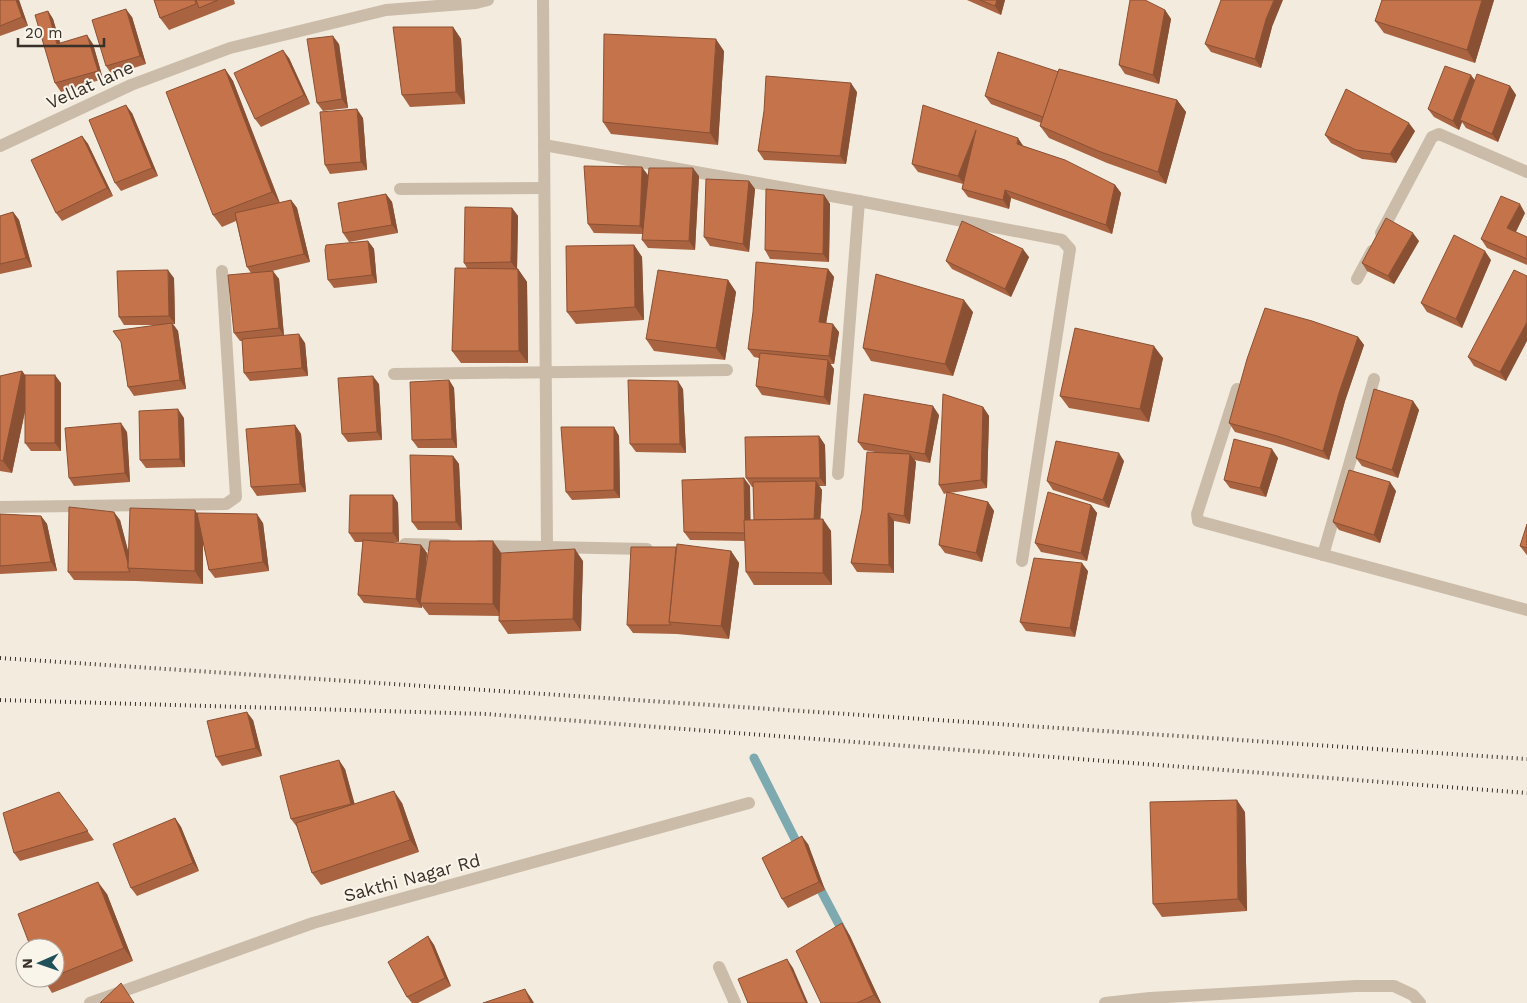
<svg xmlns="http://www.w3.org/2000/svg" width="1527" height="1003" font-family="'Work Sans',sans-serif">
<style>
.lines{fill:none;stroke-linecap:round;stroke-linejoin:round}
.stream{stroke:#7da9b0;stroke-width:9}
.street{stroke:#cbbcaa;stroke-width:12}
.rail{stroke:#39302a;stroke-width:4;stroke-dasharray:1 4;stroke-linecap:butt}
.wall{fill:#a96340}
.shaded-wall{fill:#8a5034}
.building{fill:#c5734a;stroke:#8a5034}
.labels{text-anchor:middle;stroke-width:4;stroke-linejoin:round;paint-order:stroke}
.street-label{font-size:18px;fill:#39302a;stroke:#faf5eb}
</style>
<rect width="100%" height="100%" fill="#f3ebde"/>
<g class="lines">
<g class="stream">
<polyline points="754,758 800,849"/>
<polyline points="816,881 844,934"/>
</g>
<g class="street">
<polyline points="544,145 859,201 1062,240 1070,249 1022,561"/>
<polyline points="0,146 131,85 230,48 386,10 476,3 488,0"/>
<polyline points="400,189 544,188"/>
<polyline points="1381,233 1432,137 1439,134 1527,172"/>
<polyline points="1357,279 1372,251"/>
<polyline points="394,374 727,370"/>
<polyline points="1237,389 1197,514 1198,521 1527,610"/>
<polyline points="838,474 859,201"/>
<polyline points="0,507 226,504 236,497 222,271"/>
<polyline points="405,544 447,545"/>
<polyline points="479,546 547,547 543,0"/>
<polyline points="547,547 647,549"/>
<polyline points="1323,555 1374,379"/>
<polyline points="719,967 735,1003"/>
<polyline points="90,1003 313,923 749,803"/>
<polyline points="1105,1003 1150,998 1356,986 1394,986 1413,995 1420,1003"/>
</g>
<g class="rail">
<polyline points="0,658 1527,759"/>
<polyline points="0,700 486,714 1527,793"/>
</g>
</g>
<g class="wall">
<polygon points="0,0 19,0 28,26 0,36"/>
<polygon points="154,0 234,0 235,4 169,30 160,18"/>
<polygon points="967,0 1005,0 1001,15"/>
<polygon points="1382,0 1494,0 1475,63 1384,33 1375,21"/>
<polygon points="1165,10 1171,19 1159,84 1125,74 1119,65"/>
<polygon points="48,11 53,19 60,43 93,44 103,79 61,92 55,83"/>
<polygon points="132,17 146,64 112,75 106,66"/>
<polygon points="453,27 461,39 465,104 410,107 402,95"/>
<polygon points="1272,27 1261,68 1211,52 1205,44"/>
<polygon points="339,44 348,108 323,111 317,103"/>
<polygon points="724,51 718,145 611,134 603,122"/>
<polygon points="289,58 310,104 261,127 255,119"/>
<polygon points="225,69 233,81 280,203 291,200 297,208 310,262 272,271 279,279 284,336 305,343 308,376 250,381 244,373 242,341 240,341 234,333 251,273 247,267 236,221 222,227 213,215"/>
<polygon points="1059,72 1177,100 1186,112 1166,184 1107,163 1049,138 1040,126 1041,123 991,104 985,96"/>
<polygon points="1475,80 1510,86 1516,95 1498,142 1466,128 1462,122 1459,130 1434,117 1428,109"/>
<polygon points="857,92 846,164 764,160 758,151 764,111"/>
<polygon points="132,113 158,176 121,191 115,183"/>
<polygon points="363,118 367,170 330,174 325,165"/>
<polygon points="1415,131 1396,163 1362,159 1331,143 1325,135"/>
<polygon points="82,136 88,144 113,196 62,221 56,213"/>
<polygon points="1024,146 1115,185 1121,193 1112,234 1011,198 1009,209 968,197 962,189 963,184 918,172 912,164"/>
<polygon points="648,175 699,176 695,250 648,248 642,240 643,234 594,233 588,224"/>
<polygon points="749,181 755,189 749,252 710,246 704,237"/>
<polygon points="386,194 392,202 398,233 349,242 343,233"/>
<polygon points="824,195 830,204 829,262 770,259 765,250"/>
<polygon points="512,208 518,216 517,269 518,269 527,282 528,363 461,363 452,351 467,268 464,263"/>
<polygon points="13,212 19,220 32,267 0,274 0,216"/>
<polygon points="1525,213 1516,232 1527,237 1527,265 1487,248 1481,239"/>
<polygon points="368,241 374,249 377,283 334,288 328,280"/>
<polygon points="1419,241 1394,284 1367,271 1362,263"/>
<polygon points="634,245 642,257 644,320 576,324 567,312"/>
<polygon points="1029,257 1011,297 952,269 946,261"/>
<polygon points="1491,260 1462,328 1427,312 1421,303"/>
<polygon points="828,269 834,277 826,323 839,332 834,364 830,364 834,369 830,405 762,395 756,386 759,358 754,357 748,349"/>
<polygon points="1527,276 1506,381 1474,366 1468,357"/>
<polygon points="174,278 175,324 173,324 178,331 186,389 134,396 128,387 121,342 159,325 124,325 119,317"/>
<polygon points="728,280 736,292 725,360 654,351 646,339"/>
<polygon points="973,312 953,376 871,361 863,348"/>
<polygon points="1358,337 1364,345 1345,401 1329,460 1283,445 1235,432 1229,423"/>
<polygon points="1163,358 1149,422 1069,408 1060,396"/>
<polygon points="22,371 25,375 61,383 61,451 31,451 25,443 25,411 12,473 0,471 0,376"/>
<polygon points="449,380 454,388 457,448 418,448 412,440"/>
<polygon points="379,384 382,440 348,442 342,434"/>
<polygon points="683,389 686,453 636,452 630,444"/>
<polygon points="1413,401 1419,410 1398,478 1362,466 1356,458"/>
<polygon points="983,407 989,416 987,488 949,493 988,502 994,511 982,562 945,553 939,545 947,493 944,494 939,485"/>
<polygon points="939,415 930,463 914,460 916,462 910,524 894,521 894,573 857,572 851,563 875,452 864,450 858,442"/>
<polygon points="184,418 185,467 146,468 140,460"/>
<polygon points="295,425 301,434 306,492 257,496 251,487"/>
<polygon points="614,427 619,436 620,498 572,500 566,492"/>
<polygon points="127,432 130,482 74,486 69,478"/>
<polygon points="819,436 825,445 826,486 819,486 822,490 820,519 831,531 832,585 754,585 746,572 745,541 690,540 684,532 750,486 750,520 754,520 753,487 752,487 746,478"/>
<polygon points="453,456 459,464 462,530 418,530 412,522"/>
<polygon points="1278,458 1266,497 1230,488 1224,480"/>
<polygon points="1124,461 1109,508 1053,490 1047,481"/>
<polygon points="1396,491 1380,543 1339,530 1333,522"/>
<polygon points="393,495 398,503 399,542 378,542 421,545 427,553 425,573 501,553 583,561 581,631 508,634 499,621 500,616 429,615 422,606 422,608 364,603 358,595 363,542 355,542 349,533"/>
<polygon points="1091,505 1097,513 1087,561 1041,552 1035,543"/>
<polygon points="197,513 263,523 269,571 215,578 209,570 203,542 203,584 136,581 74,580 68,572 120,520 128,552"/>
<polygon points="0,514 41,516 47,524 57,571 0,574"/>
<polygon points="1527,524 1527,555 1526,554 1520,546"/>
<polygon points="731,551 739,563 729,639 677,634 633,633 627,625"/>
<polygon points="1088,571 1075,637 1026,631 1020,622"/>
<polygon points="253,720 262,756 222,766 216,757"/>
<polygon points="345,769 354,804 402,803 419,852 321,885 312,873 297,827 291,819"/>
<polygon points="59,792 94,840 20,861 14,853"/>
<polygon points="1245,812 1247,911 1162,917 1153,904"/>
<polygon points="175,818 181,827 199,871 137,896 131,888"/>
<polygon points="808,844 825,890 788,908 782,899"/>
<polygon points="107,894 133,961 52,993 43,978 55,978 55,948"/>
<polygon points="842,923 850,936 881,1003 821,1003"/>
<polygon points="428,936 434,945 451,986 418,1003 412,1003 407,997"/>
</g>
<g class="shaded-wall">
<polygon points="16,0 19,0 28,26 22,17"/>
<polygon points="997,0 1005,0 1001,15 995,6"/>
<polygon points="1274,0 1283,0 1272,27 1261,68 1255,59 1266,19"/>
<polygon points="1482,0 1494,0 1475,63 1467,50"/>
<polygon points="126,9 132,17 146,64 140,56"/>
<polygon points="1165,10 1171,19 1159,84 1153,75"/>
<polygon points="48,11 53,19 63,52 57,44"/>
<polygon points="453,27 461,39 465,104 456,92"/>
<polygon points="87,35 93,44 103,79 98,71"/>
<polygon points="333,36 339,44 348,108 342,99"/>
<polygon points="716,39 724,51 718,145 710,133"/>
<polygon points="283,50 289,58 310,104 304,95"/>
<polygon points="225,69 233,81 280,204 272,192"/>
<polygon points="1471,75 1477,83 1460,120 1462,122 1459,130 1453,121"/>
<polygon points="851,83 857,92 846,164 840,156"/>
<polygon points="1510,86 1516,95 1498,142 1492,134"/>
<polygon points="1177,100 1186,112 1166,184 1158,172"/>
<polygon points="126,105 132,113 158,176 152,168"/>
<polygon points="357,109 363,118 367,170 361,162"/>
<polygon points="1409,123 1415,131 1396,163 1390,154"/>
<polygon points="976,130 964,184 958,176"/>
<polygon points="82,136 88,144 113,196 107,188"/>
<polygon points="1018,138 1024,147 1017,144"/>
<polygon points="642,167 648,175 646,234 640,226"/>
<polygon points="693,168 699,176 695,250 689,241"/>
<polygon points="749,181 755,189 749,252 743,244"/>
<polygon points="1115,185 1121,193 1112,234 1106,225"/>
<polygon points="1005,190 1011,198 1009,209 1003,200"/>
<polygon points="386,194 392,202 398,233 392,225"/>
<polygon points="824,195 830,204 829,262 823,254"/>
<polygon points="291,200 297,208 310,262 304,254"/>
<polygon points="1520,204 1525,213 1513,237 1507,228"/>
<polygon points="512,208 518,216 517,270 511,262"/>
<polygon points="13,212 19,220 32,267 26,258"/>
<polygon points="1413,233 1419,241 1394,284 1388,276"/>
<polygon points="368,241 374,249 377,283 372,275"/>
<polygon points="634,245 642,257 644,320 635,307"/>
<polygon points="1023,249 1029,257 1011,297 1005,289"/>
<polygon points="1485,251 1491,260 1462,328 1456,319"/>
<polygon points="518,269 527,282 528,363 519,351"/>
<polygon points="828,269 834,277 825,330 819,322"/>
<polygon points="168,270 174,278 175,324 169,316"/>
<polygon points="273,271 279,279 284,336 279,328"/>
<polygon points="728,280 736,292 725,360 716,348"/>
<polygon points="964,300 973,312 953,376 945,364"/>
<polygon points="1527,322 1527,341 1506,381 1500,372"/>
<polygon points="172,323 178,331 186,389 180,380"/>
<polygon points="833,324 839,332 834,364 829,356"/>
<polygon points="299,334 305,343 308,376 302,368"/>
<polygon points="1358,337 1364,345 1345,401 1329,460 1323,451 1339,393"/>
<polygon points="1154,346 1163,358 1149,422 1140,409"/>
<polygon points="828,360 834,369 830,405 824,397"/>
<polygon points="22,371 31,383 12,473 3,461"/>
<polygon points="55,375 61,383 61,451 55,443"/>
<polygon points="373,376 379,384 382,440 377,432"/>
<polygon points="449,380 454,388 457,448 452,439"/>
<polygon points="678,381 683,389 686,453 680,444"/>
<polygon points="1413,401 1419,410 1398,478 1392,470"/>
<polygon points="933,406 939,415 930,463 925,454"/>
<polygon points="983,407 989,416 987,488 981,480"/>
<polygon points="178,409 184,418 185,467 180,459"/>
<polygon points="121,423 127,432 130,482 125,473"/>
<polygon points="295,425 301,434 306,492 300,484"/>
<polygon points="614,427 619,436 620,498 614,490"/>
<polygon points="819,436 825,445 826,486 820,478"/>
<polygon points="1272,449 1278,458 1266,497 1260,488"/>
<polygon points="1119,453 1124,461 1109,508 1103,500"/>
<polygon points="910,454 916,462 910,524 904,516"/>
<polygon points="453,456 459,464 462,530 456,522"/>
<polygon points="744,478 750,486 751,541 745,533"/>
<polygon points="816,481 822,490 820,528 814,519"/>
<polygon points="1390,482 1396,491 1380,543 1374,535"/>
<polygon points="393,495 398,503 399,542 393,533"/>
<polygon points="988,502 994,511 982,562 976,553"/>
<polygon points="1091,505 1097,513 1087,561 1081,553"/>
<polygon points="195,510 203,522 203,584 195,571"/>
<polygon points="114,512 120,520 133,569 129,568"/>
<polygon points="888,513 894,521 894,573 889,565"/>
<polygon points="257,514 263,523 269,571 263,562"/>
<polygon points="41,516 47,524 57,571 51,562"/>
<polygon points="823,519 831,531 832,585 823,573"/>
<polygon points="493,541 502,554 501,616 493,604"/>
<polygon points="421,545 427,553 423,603 420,603 422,606 422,608 416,599"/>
<polygon points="575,549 583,561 581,631 573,619"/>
<polygon points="731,551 739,563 729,639 721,626"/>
<polygon points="1082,563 1088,571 1075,637 1070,628"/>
<polygon points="247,712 253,720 262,756 256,748"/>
<polygon points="339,760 345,769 357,812 351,804"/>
<polygon points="394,791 402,803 419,852 410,840"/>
<polygon points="1237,800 1245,812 1247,911 1238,899"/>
<polygon points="175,818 181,827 199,871 193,863"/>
<polygon points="802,836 808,844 825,890 819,882"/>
<polygon points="98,882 107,894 133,961 124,948"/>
<polygon points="842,923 850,936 881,1003 880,1003 874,995"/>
<polygon points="428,936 434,945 451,986 445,978"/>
<polygon points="787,959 793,968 808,1003 806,1003"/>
<polygon points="525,989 531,998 534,1003 531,1003"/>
</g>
<g class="building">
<polygon points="0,0 16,0 22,17 0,26"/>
<polygon points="154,0 195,0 196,4 160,18"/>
<polygon points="196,0 218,0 199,8"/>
<polygon points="980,0 997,0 995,6"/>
<polygon points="1130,0 1145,0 1165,10 1153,75 1119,65"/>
<polygon points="1221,0 1274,0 1266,19 1255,59 1205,44"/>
<polygon points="1382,0 1482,0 1467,50 1375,21"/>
<polygon points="126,9 140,56 106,66 92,20"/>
<polygon points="48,11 57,44 87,35 98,71 55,83 35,15"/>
<polygon points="393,27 453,27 456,92 402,95"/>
<polygon points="604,34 716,39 710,133 603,122"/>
<polygon points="333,36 342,99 317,103 307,39"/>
<polygon points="283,50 304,95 255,119 234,73"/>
<polygon points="998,52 1059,72 1043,117 985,96"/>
<polygon points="1445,66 1471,75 1453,121 1428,109"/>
<polygon points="225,69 272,192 213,215 166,92"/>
<polygon points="1059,69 1177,100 1158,172 1098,151 1040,126"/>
<polygon points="1477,74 1510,86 1492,134 1460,120"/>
<polygon points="766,76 851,83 840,156 758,151 764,111"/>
<polygon points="1346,89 1409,123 1390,154 1356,150 1325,135"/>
<polygon points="126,105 152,168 115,183 89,120"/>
<polygon points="923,105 1018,138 1017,144 1065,160 1115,185 1106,225 1005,190 1003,200 962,189 976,130 958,176 912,164"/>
<polygon points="357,109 361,162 325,165 320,112"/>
<polygon points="82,136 107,188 56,213 31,160"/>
<polygon points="584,166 642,167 640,226 588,224"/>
<polygon points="649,168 693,168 689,241 642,240"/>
<polygon points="706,179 749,181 743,244 704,237"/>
<polygon points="766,189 824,195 823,254 765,250"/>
<polygon points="386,194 392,225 343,233 338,203"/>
<polygon points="1501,196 1520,204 1507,228 1527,237 1527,259 1481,239"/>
<polygon points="291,200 304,254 247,267 235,213"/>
<polygon points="465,207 512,208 511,262 464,263"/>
<polygon points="13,212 26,258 0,264 0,216"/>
<polygon points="1386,218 1413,233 1388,276 1362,263"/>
<polygon points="962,221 1023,249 1005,289 946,261"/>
<polygon points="1454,235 1485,251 1456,319 1421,303"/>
<polygon points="368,241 372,275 328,280 325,250 326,245"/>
<polygon points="634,245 635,307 567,312 566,246"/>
<polygon points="756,262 828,269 819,322 833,324 829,356 748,349 753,312"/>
<polygon points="455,268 518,269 519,351 452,351"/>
<polygon points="168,270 169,316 119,317 117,271"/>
<polygon points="658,270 728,280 716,348 646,339"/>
<polygon points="1514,270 1527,276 1527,322 1500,372 1468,357"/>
<polygon points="273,271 279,328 234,333 228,275"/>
<polygon points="876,274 964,300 945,364 863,348"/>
<polygon points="1265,308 1312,321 1358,337 1339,393 1323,451 1277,436 1229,423 1247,359"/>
<polygon points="172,323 180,380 128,387 121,342 113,331"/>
<polygon points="1075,328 1154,346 1140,409 1060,396"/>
<polygon points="299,334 302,368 244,373 242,339"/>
<polygon points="760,353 828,360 824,397 756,386"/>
<polygon points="22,371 3,461 0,460 0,376"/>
<rect x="25" y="375" width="30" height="68"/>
<polygon points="373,376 377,432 342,434 338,378"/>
<polygon points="449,380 452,439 412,440 410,382"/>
<polygon points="628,380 678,381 680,444 630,444"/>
<polygon points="1374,389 1413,401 1392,470 1356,458"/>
<polygon points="864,394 933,406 925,454 858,442"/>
<polygon points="943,394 983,407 981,480 939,485"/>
<polygon points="178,409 180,459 140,460 139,411"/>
<polygon points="121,423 125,473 69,478 65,428"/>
<polygon points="295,425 300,484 251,487 246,429"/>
<polygon points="561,427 614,427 614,490 566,492"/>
<polygon points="819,436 820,478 746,478 745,437"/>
<polygon points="1234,439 1272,449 1260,488 1224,480"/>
<polygon points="1056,441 1119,453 1103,500 1047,481"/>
<polygon points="867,452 910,454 904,516 888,513 889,565 851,563 862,510"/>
<polygon points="410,455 453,456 456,522 412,522"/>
<polygon points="1349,470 1390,482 1374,535 1333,522"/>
<polygon points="744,478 745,533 684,532 682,480"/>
<polygon points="816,481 814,519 754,520 753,482"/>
<polygon points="947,492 988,502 976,553 939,545"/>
<polygon points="1048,492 1091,505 1081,553 1035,543"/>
<polygon points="350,495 393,495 393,533 349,533"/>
<polygon points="69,507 114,512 128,563 128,568 130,572 68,572"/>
<polygon points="130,508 195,510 195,571 128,568"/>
<polygon points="197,513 257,514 263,562 209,570"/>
<polygon points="0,514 41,516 51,562 0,566"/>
<polygon points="823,519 823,573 746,572 744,520"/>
<polygon points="1527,524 1527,548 1520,546"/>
<polygon points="363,540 421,545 416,599 358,595"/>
<polygon points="430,541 493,541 493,604 420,603"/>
<polygon points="677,544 731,551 721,626 669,622"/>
<polygon points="631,547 676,547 669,622 671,625 627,625"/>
<polygon points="575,549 573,619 499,621 501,553"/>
<polygon points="1034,558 1082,563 1070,628 1020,622"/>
<polygon points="247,712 256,748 216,757 207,721"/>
<polygon points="339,760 351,804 291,819 280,776"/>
<polygon points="394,791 410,840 312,873 296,823"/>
<polygon points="59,792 88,831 14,853 3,813"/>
<polygon points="1237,800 1238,899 1153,904 1150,802"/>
<polygon points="175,818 193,863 131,888 113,844"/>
<polygon points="802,836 819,882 782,899 762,858"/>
<polygon points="98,882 124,948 55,976 55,948 31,948 18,914"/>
<polygon points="842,923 874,995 857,1003 821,1003 796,951"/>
<polygon points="428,936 445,978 407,997 388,962"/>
<polygon points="787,959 806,1003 748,1003 738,979"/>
<polygon points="43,978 50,978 44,981"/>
<polygon points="121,983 134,1003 100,1003"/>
<polygon points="525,989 531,1003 483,1003"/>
</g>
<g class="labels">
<g class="street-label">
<text transform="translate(90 85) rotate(-24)" y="6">Vellat lane</text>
<text transform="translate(412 878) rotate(-15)" y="6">Sakthi Nagar Rd</text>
</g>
</g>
<g transform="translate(40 963) rotate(268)"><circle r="24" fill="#faf5eb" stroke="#ada69e"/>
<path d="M0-4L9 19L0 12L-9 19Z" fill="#1f515a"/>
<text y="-8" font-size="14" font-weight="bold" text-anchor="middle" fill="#39302a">N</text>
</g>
<path d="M18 38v8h86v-8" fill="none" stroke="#39302a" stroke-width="2.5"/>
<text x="25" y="38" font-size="15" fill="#39302a" stroke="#faf5eb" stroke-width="4" paint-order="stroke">20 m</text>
</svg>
